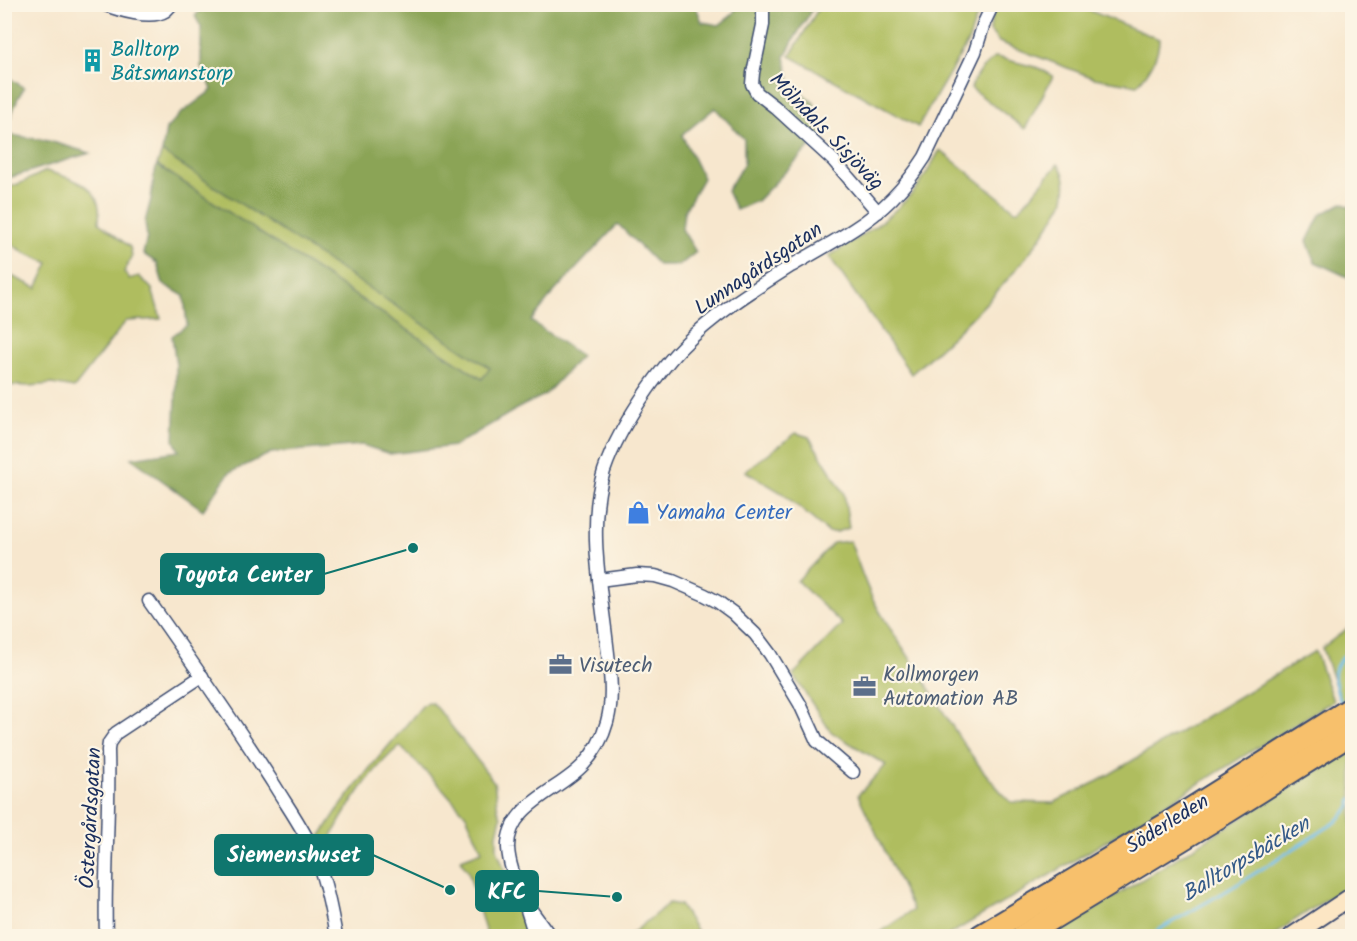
<svg xmlns="http://www.w3.org/2000/svg" width="1357" height="941" font-family="Kalam,sans-serif">
<style>
.green{fill:#afbd5f;stroke:#65765e;stroke-width:1.5}
.forest{fill:#8ba456;stroke:#536a5a;stroke-width:1.5}
.lines{fill:none;stroke-linecap:round;stroke-linejoin:round}
.stream{stroke:#6ebde9;stroke-width:3}
.street-casing{stroke:#3c4b6f;stroke-width:15}
.secondary-casing{stroke:#3c4b6f;stroke-width:20}
.highway-casing{stroke:#3c4b6f;stroke-width:26}
.street{stroke:#fff;stroke-width:12}
.secondary{stroke:#fce6c4;stroke-width:16}
.highway{stroke:#f7c06c;stroke-width:22}
.labels{text-anchor:middle;stroke-width:4.5;stroke-linejoin:round;paint-order:stroke}
.culture-label{font-size:21px;fill:#0d838f;stroke:#fcf5e5;text-anchor:start}
.street-label{font-size:21px;fill:#1b2f5e;stroke:#fcf5e5}
.shop-label{font-size:21px;fill:#366cbe;stroke:#fcf5e5;text-anchor:start}
.service-label{font-size:21px;fill:#4e5e75;stroke:#fcf5e5;text-anchor:start}
.water-label{font-size:22px;font-style:italic;fill:#345a88;stroke:#fcf5e5}
.leader{fill:none;stroke:#0f766e;stroke-width:2}
.callout-dot{fill:#0f766e;stroke:#fcf5e5;stroke-width:2}
.callout{fill:#0f766e;stroke:#0f766e;stroke-width:2}
.callout-label{font-size:22px;text-anchor:middle;font-weight:bold;fill:#fff}
</style>
<rect width="100%" height="100%" fill="#fcf5e5"/>
<filter id="ink" filterUnits="userSpaceOnUse"><feTurbulence type="fractalNoise" baseFrequency=".0167" numOctaves="2"/><feDisplacementMap in="SourceGraphic" scale="12" xChannelSelector="R" yChannelSelector="G"/><feConvolveMatrix kernelMatrix="1 2 1 2 8 2 1 2 1" color-interpolation-filters="sRGB"/></filter>
<filter id="wash" filterUnits="userSpaceOnUse"><feTurbulence type="fractalNoise" baseFrequency=".008" numOctaves="4" result="noise"/><feDisplacementMap in="SourceGraphic" scale="24" xChannelSelector="R" yChannelSelector="G"/><feGaussianBlur stdDeviation="1.35" result="paint"/><feColorMatrix in="noise" values="0 0 0 0 0 0 0 0 0 0 0 0 0 0 0 0 0 1.4 0 .05"/><feComposite in="paint" operator="in"/></filter>
<g filter="url(#wash)">
<rect width="100%" height="100%" fill="#f7e7ce"/>
<g class="green">
<polygon points="821,4 983,4 983,5 975,21 969,40 918,127 790,56"/>
<path d="M997,5H1076L1159,39C1159,57 1149,72 1137,85L1094,78L999,42L990,31L991,21Z"/>
<path d="M996,57L1039,68L1053,76L1025,129L971,88C976,73 983,66 996,57Z"/>
<path d="M940,150L1015,210H1019L1058,164C1066,175 1067,185 1064,199C1062,207 1055,215 1051,222C1014,280 962,329 911,374L829,256C861,237 891,218 915,190C925,178 932,163 940,150Z"/>
<polygon points="162,152 491,368 482,379 157,165"/>
<path d="M46,171C67,177 96,183 99,208C100,213 99,218 99,223L130,247L132,256L124,272L129,279L139,276L152,289L161,319L126,321L74,388L52,384L29,386L5,385V273L37,288L49,263L25,253L5,240V189L23,182Z"/>
<polygon points="796,433 809,437 844,493 849,528 836,532 828,532 782,493 745,471"/>
<path d="M850,541C858,562 865,586 876,605C891,632 910,657 926,683C951,725 976,768 1011,802L1053,803L1100,780L1315,651L1333,701L1090,851L947,936H874L913,910L858,795L886,765L831,732L793,675L842,624L797,581L833,543Z"/>
<polygon points="1352,625 1352,695 1341,703 1322,648"/>
<path d="M427,702L432,703L439,710L494,782L498,810L501,817L497,834V849L528,936H496L494,935L486,934L468,871L464,866L461,859L482,851L466,815L442,788L400,746C375,765 341,814 329,843C326,850 326,859 326,866L319,854L318,840L337,811L369,769L422,706Z"/>
<polygon points="1352,749 1352,883 1293,921 1273,936 1051,936"/>
<polygon points="669,903 680,905 700,936 629,936"/>
</g>
<g class="forest">
<polygon points="695,4 702,22 719,25 732,15 738,5 815,5 794,39 785,57 790,83 814,103 822,134 757,201 736,210 727,191 744,163 744,139 715,108 682,135 703,178 684,212 682,229 696,252 680,265 658,265 618,224 555,291 531,321 581,356 545,395 522,406 454,446 390,454 362,445 271,453 229,473 203,510 131,458 179,451 174,440 176,398 176,365 172,336 187,325 184,296 163,284 157,263 143,254 147,237 145,222 151,199 154,175 157,165 482,379 490,368 162,152 166,129 180,114 212,90 208,79 201,67 201,27 195,16 205,5"/>
<polygon points="4,74 24,88 18,98 8,124 5,123"/>
<polygon points="4,134 49,141 90,153 5,179"/>
<polygon points="1342,203 1352,208 1352,279 1315,262 1307,241 1320,215"/>
</g>
<g class="lines">
<g class="stream">
<path d="M1341,703C1333,678 1328,667 1352,649"/>
<polyline points="1148,936 1233,887 1336,822 1350,807 1352,799"/>
</g>
</g>
</g>
<g filter="url(#ink)">
<g class="lines">
<defs>
<g id="street">
<path d="M103,4C118,10 151,20 165,11C167,10 170,6 172,4"/>
<polyline points="763,4 763,25 753,73 752,84 757,93 775,107 834,161 878,212"/>
<polyline points="599,580 637,575 655,576 673,581 705,595 718,602 733,613 755,634 770,654 800,704 817,741 853,772"/>
<path d="M149,601C192,662 235,723 275,786C289,809 306,832 316,857C326,883 331,909 336,936"/>
<polyline points="531,910 550,936"/>
<path d="M106,936C104,874 110,812 108,750L109,743L116,733L202,676"/>
<path d="M535,936C531,924 528,911 523,899C517,883 509,866 508,848C507,805 559,791 583,765C594,753 603,737 607,722C614,697 610,671 607,645C601,590 587,525 604,471C614,441 630,415 648,389C658,375 669,360 682,347C713,315 753,290 791,266C812,254 834,242 854,229C883,211 907,185 925,157L975,52L984,23L993,4"/>
</g>
<polyline id="secondary" points="1292,936 1352,896"/>
<g id="highway">
<polyline points="981,936 1169,823 1352,708"/>
<polyline points="1023,936 1228,811 1352,733"/>
</g>
</defs>
<use href="#street" class="street-casing"/>
<use href="#secondary" class="secondary-casing"/>
<use href="#highway" class="highway-casing"/>
<use href="#street" class="street"/>
<use href="#secondary" class="secondary"/>
<use href="#highway" class="highway"/>
</g>
</g>
<defs>
<symbol id="building-bare" viewBox="-9 -9 18 18"><path d="M-4-6H4V6H1V3H-1V6H-4ZM-2.5-4.3h1.7v1.8h-1.7ZM.8-4.3h1.7v1.8H.8ZM-2.5-1h1.7V.8h-1.7ZM.8-1h1.7V.8H.8Z" fill="#0f9aa8" stroke="#fcf5e5" stroke-width="2.5" paint-order="stroke"/></symbol>
<symbol id="shop-bare" viewBox="-9 -9 18 18"><path d="M-5-2.5h2.3a2.7 3.5 0 0 1 5.4 0H5L5.5 6h-11ZM-1.5-2.5h3a1.5 2.3 0 0 0-3 0Z" fill="#3f7fe0" stroke="#fcf5e5" stroke-width="2.5" paint-order="stroke"/></symbol>
<symbol id="office-bare" viewBox="-9 -9 18 18"><path d="M-6-3h4V-5.5h4V-3h4V5H-6ZM-1-4.5V-3h2v-1.5ZM-6 0V1H6V0Z" fill="#5c6f8a" stroke="#fcf5e5" stroke-width="2.5" paint-order="stroke"/></symbol>
</defs>
<g fill-rule="evenodd">
<use href="#building-bare" x="76" y="44" width="33" height="33"/>
<use href="#shop-bare" x="622" y="496" width="33" height="33"/>
<use href="#office-bare" x="544" y="648" width="33" height="33"/>
<use href="#office-bare" x="848" y="670" width="33" height="33"/>
</g>
<g class="labels">
<g class="culture-label">
<text x="111" y="56">Balltorp<tspan x="111" dy="24">Båtsmanstorp</tspan></text>
</g>
<g class="street-label">
<text transform="translate(827 131) rotate(46)" y="7">Mölndals Sisjöväg</text>
<text transform="translate(758 268) rotate(-34)" y="7">Lunnagårdsgatan</text>
<text transform="translate(90 818) rotate(-87)" y="7">Östergårdsgatan</text>
<text transform="translate(1167 823) rotate(-32)" y="7">Söderleden</text>
</g>
<g class="shop-label">
<text x="656" y="519">Yamaha Center</text>
</g>
<g class="service-label">
<text x="579" y="672">Visutech</text>
<text x="883" y="681">Kollmorgen<tspan x="883" dy="24">Automation AB</tspan></text>
</g>
<g class="water-label">
<text transform="translate(1245 858) rotate(-31)" y="8">Balltorpsbäcken</text>
</g>
</g>
<path class="leader" d="M413 548L324 574M450 890L373 855M617 897L538 891"/>
<g class="callout-dot">
<circle cx="413" cy="548" r="6"/>
<circle cx="450" cy="890" r="6"/>
<circle cx="617" cy="897" r="6"/>
</g>
<g class="callout">
<rect x="161" y="554" width="163" height="40" rx="6"/>
<rect x="215" y="835" width="158" height="40" rx="6"/>
<rect x="476" y="871" width="62" height="40" rx="6"/>
</g>
<g class="callout-label">
<text x="243" y="582">Toyota Center</text>
<text x="294" y="862">Siemenshuset</text>
<text x="507" y="899">KFC</text>
</g>
<rect width="1357" height="941" fill="none" stroke="#fcf5e5" stroke-width="24"/>
</svg>
